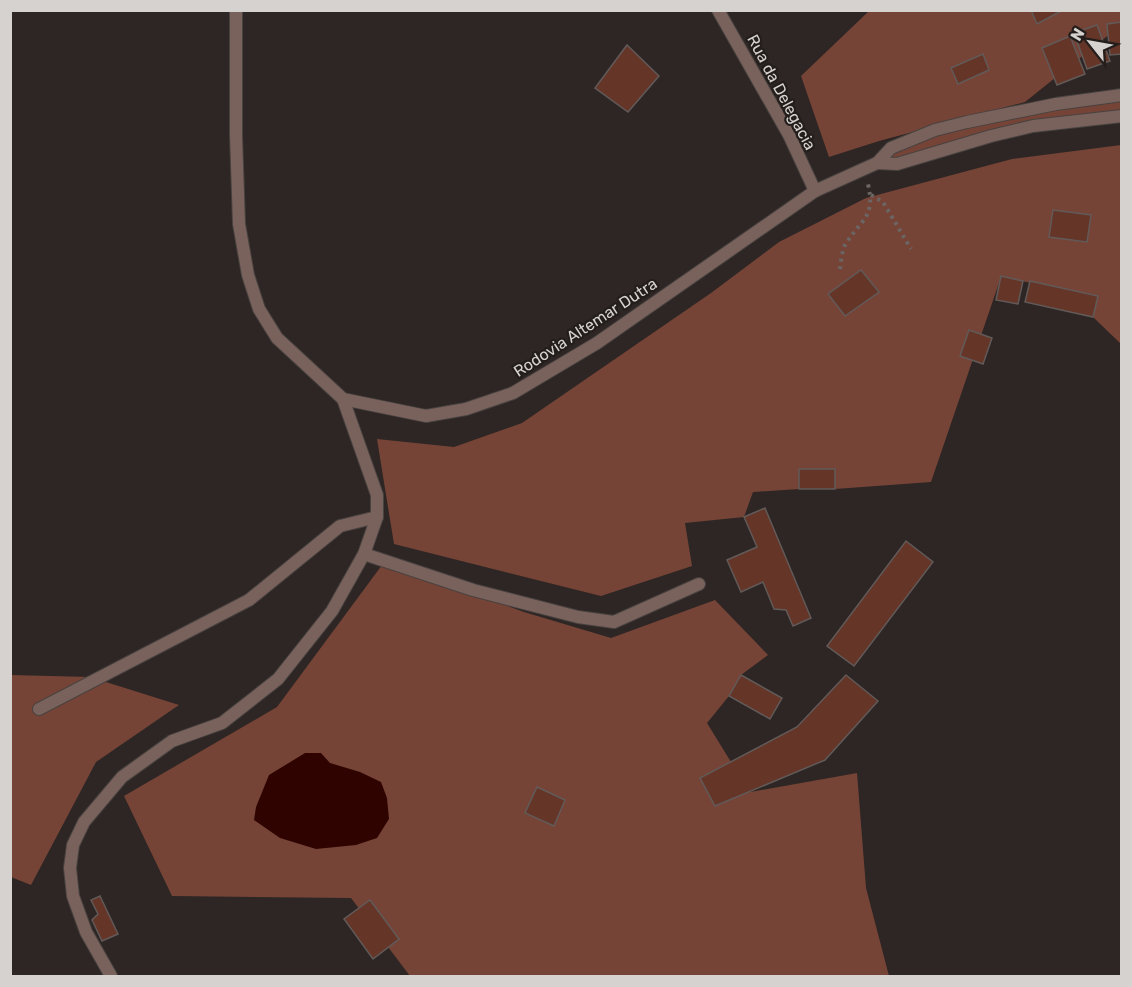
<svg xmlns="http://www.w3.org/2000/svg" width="1132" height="987" font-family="Rubik,sans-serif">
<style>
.forest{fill:#764437}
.water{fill:#2f0400}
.building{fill:#653528;stroke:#615a58;stroke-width:1.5}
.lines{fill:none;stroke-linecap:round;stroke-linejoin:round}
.minor-casing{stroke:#484240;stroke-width:14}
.tertiary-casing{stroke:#484240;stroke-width:14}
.path{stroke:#6b6563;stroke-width:4;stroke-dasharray:3 4.5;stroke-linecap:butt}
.minor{stroke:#7a625c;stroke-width:12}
.tertiary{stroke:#7a625c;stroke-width:12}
.labels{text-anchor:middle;stroke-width:4.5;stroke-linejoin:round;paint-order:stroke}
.street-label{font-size:16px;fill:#d6d2d0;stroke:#231d1b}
</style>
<rect width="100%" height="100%" fill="#2d2624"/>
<g class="forest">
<polygon points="869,11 1121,11 1121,25 1025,102 879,141 829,157 801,76"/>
<polygon points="1121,95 1121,116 1089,119 877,163 911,140"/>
<polygon points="1121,145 1121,344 1093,317 1098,296 1001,277 931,482 835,489 799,489 753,492 744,517 685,523 692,566 601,596 394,544 377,439 454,447 522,423 711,293 779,242 866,198 1012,159"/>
<polygon points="385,561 524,612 611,638 715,600 768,655 741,675 729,696 707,723 731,762 700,778 711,799 857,773 866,888 889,976 410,976 351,898 172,896 124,796 277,707"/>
<polygon points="10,675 90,677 179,705 96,762 31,885 11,877"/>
</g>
<polygon class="water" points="305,753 321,753 330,763 360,772 381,782 387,798 389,819 377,838 356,845 316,849 280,838 254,820 256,807 269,775"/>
<g class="building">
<polygon points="1031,10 1063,10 1037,24"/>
<polygon points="1122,22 1122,54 1110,55 1107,24"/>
<polygon points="1097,25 1110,61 1087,69 1074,33"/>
<polygon points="1070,36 1085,74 1057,85 1042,48"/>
<polygon points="627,45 659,76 628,112 595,88"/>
<polygon points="983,54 989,70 958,84 951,68"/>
<polygon points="1053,210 1091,215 1087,242 1049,237"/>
<polygon points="861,270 879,292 845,316 828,294"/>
<polygon points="1001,276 1023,281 1018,304 996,300"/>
<polygon points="1030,281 1098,296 1093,317 1025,302"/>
<polygon points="969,330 992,338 983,364 960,356"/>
<rect x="799" y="469" width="36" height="20"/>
<polygon points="765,508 811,618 793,626 786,610 774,609 763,582 741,592 727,560 757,547 744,517"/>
<polygon points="906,541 933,562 854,666 827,646"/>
<polygon points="741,675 782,698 770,719 729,696"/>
<polygon points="846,675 878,701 825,760 715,806 700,778 797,727"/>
<polygon points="537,787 565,800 554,826 525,813"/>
<polygon points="100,896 118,934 102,941 92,920 98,914 91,900"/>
<polygon points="370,900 399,939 373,959 344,919"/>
</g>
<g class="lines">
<defs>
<g id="minor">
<polyline points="718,10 789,135 815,191"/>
<polyline points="364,554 473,590 578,617 614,622 699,584"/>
<polyline points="39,709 249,600 340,526 377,517"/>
<polyline points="111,976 86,932 73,896 70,868 73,845 84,822 122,777 172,741 222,723 278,679 332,611 364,554 377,517 377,495 343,399"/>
</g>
<g id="tertiary">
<polyline points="236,10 236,135 239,224 248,275 259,309 277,338 343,399 426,416 466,409 513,393 597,343 815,191 877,163 891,148 935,130 967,122 1056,104 1122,95"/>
<polyline points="877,163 897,164 991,136 1033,126 1122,116"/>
</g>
</defs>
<use href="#minor" class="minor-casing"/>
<use href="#tertiary" class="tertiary-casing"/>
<g class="path">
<polyline points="871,195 883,202 911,249"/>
<path d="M840,269C841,262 842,251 845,245C860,220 876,218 868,184"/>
</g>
<use href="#minor" class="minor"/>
<use href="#tertiary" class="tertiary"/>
</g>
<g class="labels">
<g class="street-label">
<text transform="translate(782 92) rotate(62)" y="6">Rua da Delegacia</text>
<text transform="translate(585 327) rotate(-33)" y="6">Rodovia Altemar Dutra</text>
</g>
</g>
<rect width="1132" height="987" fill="none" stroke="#d6d2d0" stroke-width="24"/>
<g transform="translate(1090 42) rotate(301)" stroke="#231d1b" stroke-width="4.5" paint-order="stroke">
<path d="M0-4.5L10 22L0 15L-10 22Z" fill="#d6d2d0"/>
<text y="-9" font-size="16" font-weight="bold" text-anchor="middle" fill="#d6d2d0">N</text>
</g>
</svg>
